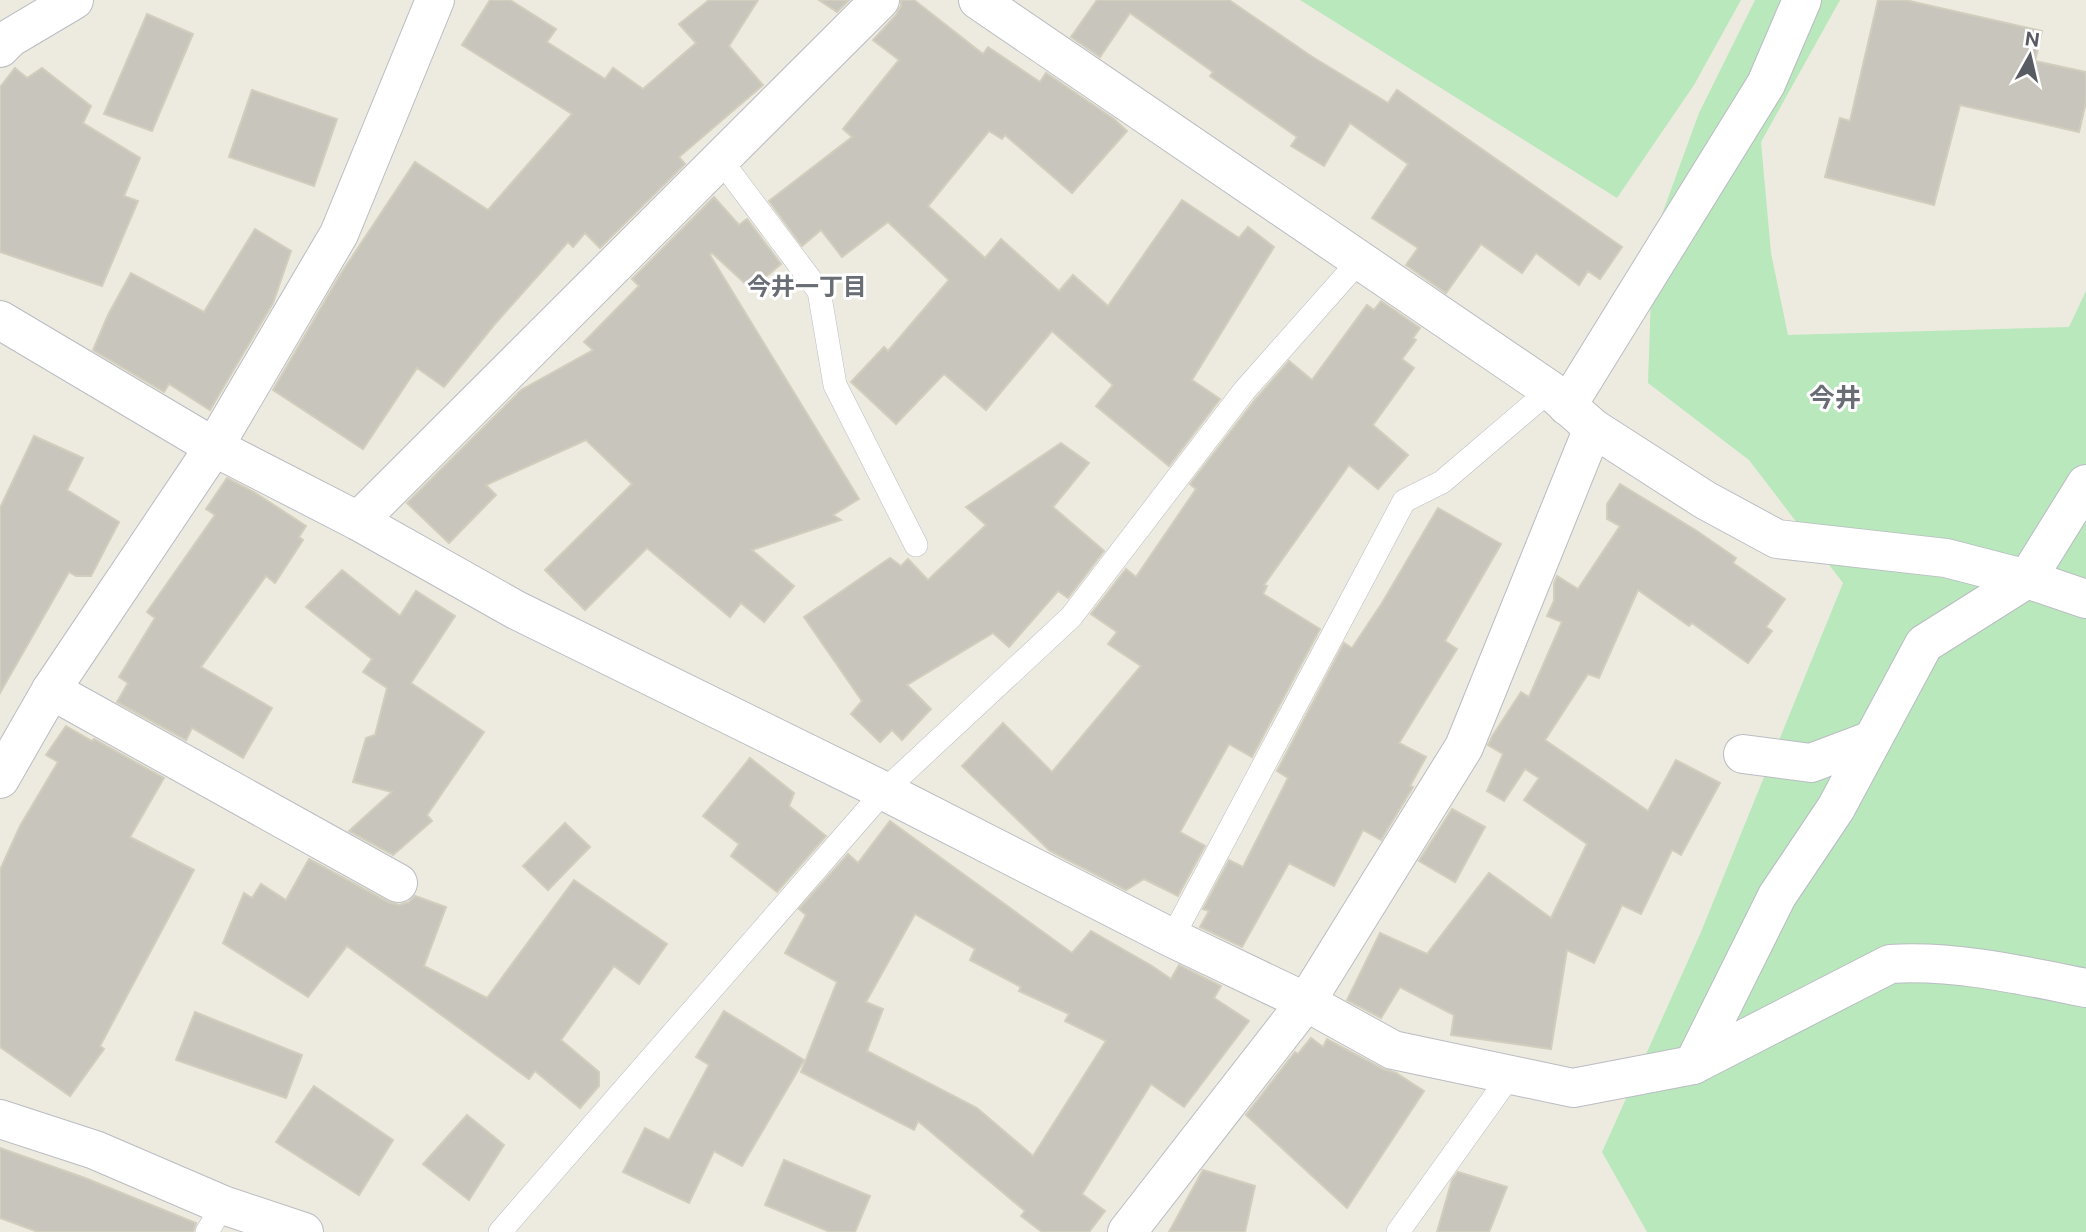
<svg xmlns="http://www.w3.org/2000/svg" width="2086" height="1232" font-family="'Public Sans','Noto Sans JP',sans-serif">
<style>
.green{fill:#b8e8bc}
.building{fill:#c8c5bc;stroke:#d2cebd;stroke-width:2;fill-rule:evenodd}
.lines{fill:none;stroke-linecap:round;stroke-linejoin:round}
.lane-casing{stroke:#babcc3;stroke-width:24}
.street-casing{stroke:#babcc3;stroke-width:40}
.lane{stroke:#fff;stroke-width:23}
.street{stroke:#fff;stroke-width:38}
.labels{text-anchor:middle;stroke-width:6;stroke-linejoin:round;paint-order:stroke}
.neighbourhood-label{font-size:24px;font-weight:bold;fill:#696d74;stroke:#fff}
.quarter-label{font-size:26px;font-weight:bold;fill:#696d74;stroke:#fff}
</style>
<rect width="100%" height="100%" fill="#edebdf"/>
<g class="green">
<polygon points="1300,0 1741,0 1694,85 1617,198"/>
<polygon points="1755,0 1840,0 1761,142 1771,253 1788,335 2069,327 2086,291 2086,1232 1647,1232 1602,1152 1701,932 1843,583 1749,460 1648,383 1653,239 1699,113"/>
</g>
<g class="building">
<polygon points="490,0 510,0 556,29 547,42 605,79 613,68 643,89 696,43 679,24 709,0 758,0 729,46 763,85 679,157 685,164 600,248 585,233 573,247 568,242 494,325 444,387 417,368 363,449 273,390 340,275 415,162 488,210 572,114 462,45"/>
<polygon points="819,0 849,0 837,12"/>
<polygon points="901,0 914,0 983,54 988,47 1040,82 1046,73 1114,119 1127,131 1072,193 1005,135 1002,139 989,131 928,206 985,258 1001,239 1059,291 1073,275 1108,306 1182,200 1239,238 1248,227 1274,247 1192,380 1220,399 1169,466 1096,406 1113,385 1052,331 986,410 944,374 896,424 851,382 884,347 888,351 949,280 888,222 842,257 821,230 802,246 769,201 852,137 843,129 899,60 873,40 896,15 901,6"/>
<polygon points="1097,0 1229,0 1311,56 1388,103 1397,90 1622,247 1600,279 1588,271 1579,285 1536,253 1522,273 1481,244 1446,293 1406,265 1418,248 1372,218 1408,164 1350,123 1324,166 1291,146 1297,137 1210,76 1213,72 1130,13 1100,57 1071,37"/>
<polygon points="1878,0 1905,0 2042,31 2035,61 2086,72 2086,102 2079,132 1960,105 1934,205 1825,177 1840,118 1850,121"/>
<polygon points="147,14 193,34 152,131 104,114"/>
<polygon points="15,68 27,78 42,68 91,106 83,123 140,158 124,196 138,201 102,286 0,252 0,87"/>
<polygon points="252,90 337,119 314,186 229,157"/>
<polygon points="714,197 739,225 747,219 781,264 751,289 712,253 710,255 859,499 833,515 841,520 752,550 794,586 764,622 741,603 730,617 647,548 585,610 545,570 632,484 586,440 486,485 496,495 449,543 407,503 521,390 593,350 584,342 639,286 632,279"/>
<polygon points="255,229 291,251 273,303 210,410 169,384 164,392 93,350 108,315 131,273 204,312"/>
<polygon points="1381,301 1420,328 1413,338 1416,340 1402,359 1414,368 1373,425 1408,455 1378,489 1349,465 1264,585 1267,586 1263,594 1320,629 1252,757 1229,744 1180,832 1205,846 1178,896 1144,879 1126,890 1050,851 962,766 1003,723 1052,772 1141,666 1108,644 1117,632 1091,614 1126,569 1136,577 1196,489 1190,484 1255,400 1289,361 1312,380 1367,305 1374,310"/>
<polygon points="34,436 83,458 67,490 119,522 91,576 76,576 69,572 0,693 0,508"/>
<polygon points="1061,443 1089,463 1053,507 1104,551 1068,598 1058,591 1009,647 993,633 907,685 931,709 902,740 892,730 880,742 851,714 862,701 804,617 890,558 901,566 908,559 928,580 986,525 966,507"/>
<polygon points="227,478 254,492 306,526 299,537 303,540 275,583 266,576 201,667 272,708 243,758 192,728 186,740 117,702 128,683 119,677 155,618 147,612 215,515 206,509"/>
<polygon points="1620,484 1697,531 1736,558 1733,563 1785,599 1766,627 1772,631 1748,663 1692,623 1689,626 1638,590 1599,678 1588,674 1545,740 1648,811 1676,760 1720,783 1681,855 1672,850 1641,914 1622,905 1594,963 1567,950 1551,1049 1451,1035 1454,1015 1400,987 1381,1018 1347,1000 1380,933 1427,954 1489,873 1551,918 1587,844 1524,800 1539,778 1525,769 1504,801 1487,791 1503,754 1488,745 1493,735 1521,692 1529,697 1562,622 1547,616 1554,601 1554,583 1557,576 1578,589 1620,526 1607,519 1607,504"/>
<polygon points="1438,508 1501,544 1445,641 1457,649 1399,743 1426,757 1410,786 1413,787 1381,840 1363,830 1334,886 1289,863 1242,947 1200,927 1209,911 1203,909 1229,860 1243,867 1288,778 1277,771 1344,643 1352,648 1382,603"/>
<polygon points="342,570 400,616 416,591 455,616 411,683 484,732 427,815 432,821 393,855 349,831 392,792 353,782 366,738 375,735 387,688 363,672 372,659 306,607"/>
<polygon points="66,726 92,741 94,739 164,778 130,837 194,870 100,1046 104,1049 70,1096 0,1047 0,870 20,826 58,762 46,755"/>
<polygon points="750,758 794,793 789,806 826,836 777,892 731,856 739,844 703,816"/>
<polygon points="1452,809 1485,827 1455,882 1419,861"/>
<path d="M890,821L1072,953L1091,931L1152,966L1171,979L1179,965L1221,986L1214,998L1249,1021L1184,1107L1151,1084L1082,1194L1105,1211L1089,1232H1042L1021,1216L1025,1211L918,1121L914,1130L801,1072L837,982L785,953L806,915L799,909L848,854L858,863ZM915,914L975,949L970,960L1021,987L1019,991L1069,1014L1065,1021L1106,1041L1033,1156L977,1108L867,1051L883,1009L866,1002Z"/>
<polygon points="565,823 590,847 548,890 523,866"/>
<polygon points="309,859 388,902 399,905 409,902 415,896 446,907 424,966 487,998 574,880 667,944 639,984 614,966 561,1040 599,1072 599,1086 580,1108 535,1071 529,1079 347,946 308,997 223,943 244,893 252,898 261,884 286,900"/>
<polygon points="724,1011 804,1060 742,1166 714,1151 689,1203 623,1172 645,1128 669,1140 709,1065 696,1057"/>
<polygon points="195,1012 302,1055 286,1098 176,1060"/>
<polygon points="1311,1038 1323,1047 1327,1039 1383,1069 1396,1073 1424,1091 1347,1208 1246,1115 1295,1052 1298,1054"/>
<polygon points="314,1086 393,1140 359,1195 276,1142"/>
<polygon points="467,1115 504,1145 469,1200 423,1164"/>
<polygon points="0,1148 85,1178 196,1223 193,1232 38,1232 0,1218"/>
<polygon points="784,1160 870,1196 855,1232 830,1232 765,1205"/>
<polygon points="1203,1170 1255,1186 1245,1232 1169,1232"/>
<polygon points="1458,1172 1507,1187 1489,1232 1437,1232 1452,1180"/>
</g>
<g class="lines">
<defs>
<g id="lane">
<polyline points="720,159 819,291 835,385 916,545"/>
<polyline points="1172,938 1404,501 1442,482 1550,390"/>
<polyline points="207,1232 223,1205"/>
<polyline points="500,1232 884,791 1071,617 1244,391 1360,260"/>
<polyline points="1398,1232 1511,1074"/>
</g>
<g id="street">
<polyline points="978,0 1550,390 1593,428 1705,500 1777,539 1946,558 2027,579 2086,599"/>
<polyline points="0,48 10,38 74,0"/>
<polyline points="0,320 214,447 358,521 516,610 884,791 1172,938 1306,1002 1393,1050 1573,1088 1693,1065 1777,896 1836,808 1924,644 2027,579 2086,484"/>
<polyline points="1567,406 1766,84 1802,0"/>
<polyline points="358,521 880,0"/>
<polyline points="51,690 398,883"/>
<polyline points="1743,754 1811,763 1872,740"/>
<polyline points="0,779 51,690 214,447 339,234 435,0"/>
<path d="M1693,1065L1890,964C1956,960 2021,975 2086,988"/>
<polyline points="0,1119 95,1150 223,1205 304,1232"/>
<polyline points="1127,1232 1306,1002 1464,747 1593,428"/>
</g>
</defs>
<use href="#lane" class="lane-casing"/>
<use href="#street" class="street-casing"/>
<use href="#lane" class="lane"/>
<use href="#street" class="street"/>
</g>
<g class="labels">
<g class="neighbourhood-label">
<text x="807" y="295">今井一丁目</text>
</g>
<g class="quarter-label">
<text x="1835" y="407">今井</text>
</g>
</g>
<g transform="translate(2030 56) rotate(8)" stroke="#ffffff" stroke-width="5" paint-order="stroke">
<path d="M0-5L12 26L0 18L-12 26Z" fill="#585b62"/>
<text y="-10" font-size="19" font-weight="bold" text-anchor="middle" fill="#585b62">N</text>
</g>
</svg>
